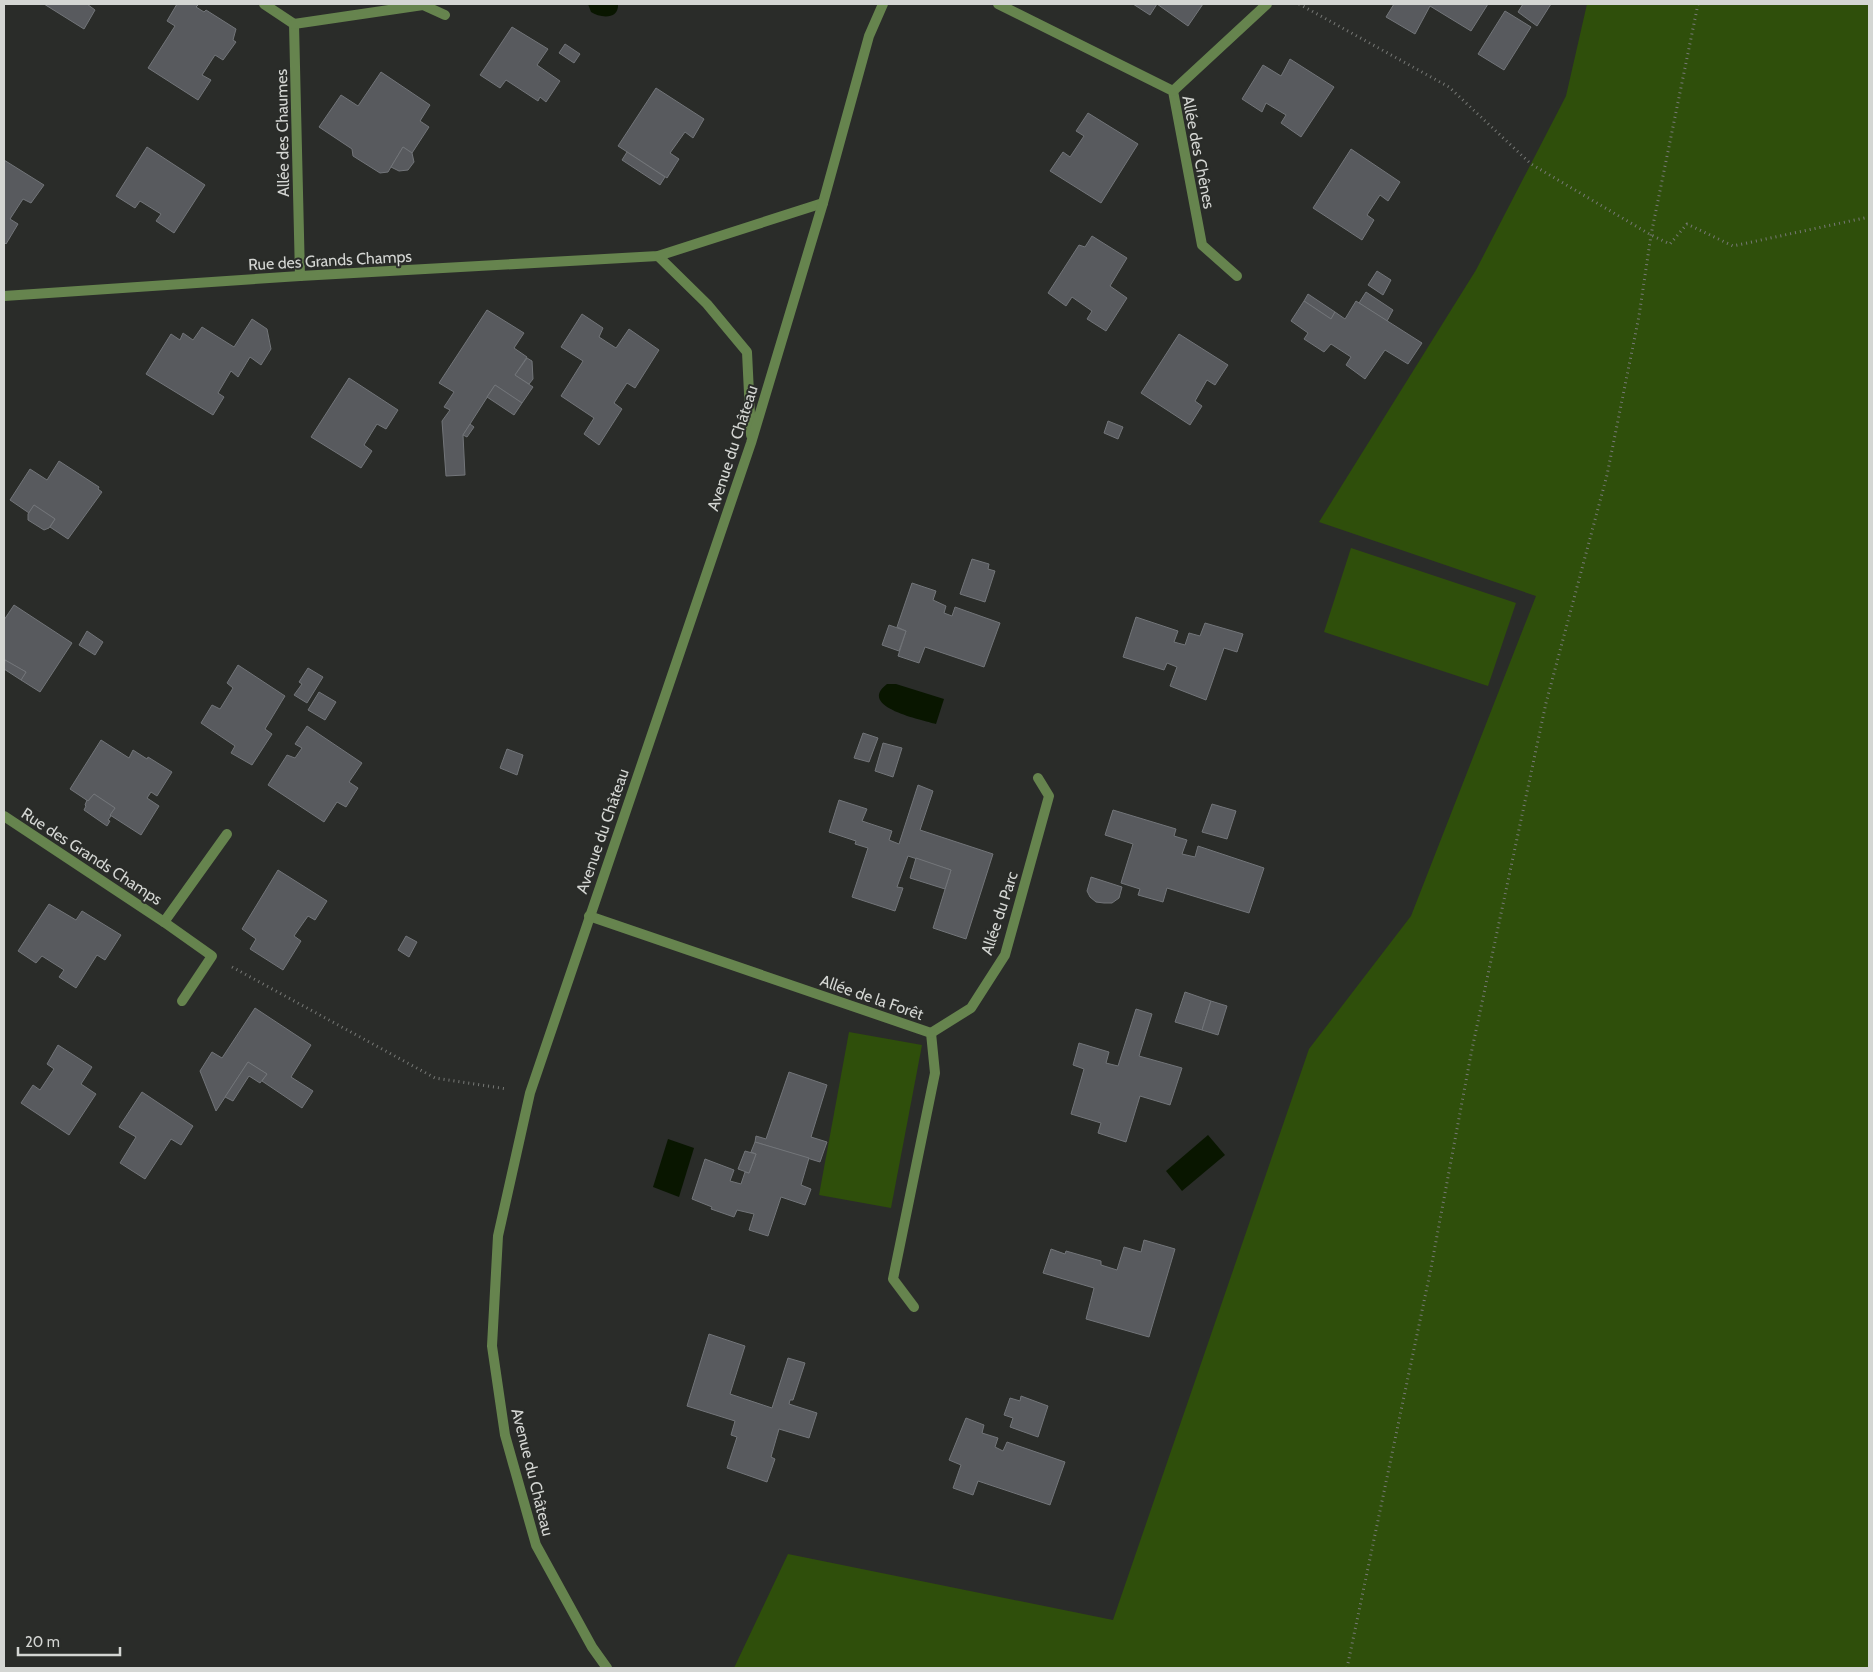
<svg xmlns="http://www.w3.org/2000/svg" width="1873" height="1672" font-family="Cabin,sans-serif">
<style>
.green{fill:#2f4f0b}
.water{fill:#091600}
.building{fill:#585a5e;stroke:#727579}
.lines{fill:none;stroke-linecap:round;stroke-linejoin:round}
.path{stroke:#777976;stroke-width:3;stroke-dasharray:1 4;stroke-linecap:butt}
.street{stroke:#66844e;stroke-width:10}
.labels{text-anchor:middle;stroke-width:4;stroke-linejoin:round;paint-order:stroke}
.street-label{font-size:16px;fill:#d4d6d3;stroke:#2a2c29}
</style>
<rect width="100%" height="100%" fill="#2a2c29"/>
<g class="green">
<polygon points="1587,4 1869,4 1869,1668 734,1668 788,1554 1113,1620 1309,1049 1411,916 1536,596 1319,522 1476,270 1566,96"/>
<polygon points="1351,548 1516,603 1488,686 1324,632"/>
<polygon points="849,1032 922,1045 891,1208 819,1195"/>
</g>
<g class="water">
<path d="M588,4H618C619,20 600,18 591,12Z"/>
<path d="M887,684H896L944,699L936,724C923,720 856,707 887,684Z"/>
<polygon points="1208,1135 1225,1155 1182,1191 1166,1171"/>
<polygon points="668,1139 694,1148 679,1197 653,1187"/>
</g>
<g class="building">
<polygon points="44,4 87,4 95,10 84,29"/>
<polygon points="177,4 196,4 198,5 196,7 204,12 206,10 236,29 233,40 236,42 223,60 215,55 202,75 211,80 198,100 148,68 175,26 167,21"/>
<polygon points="1133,4 1157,4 1150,15"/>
<polygon points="1157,4 1203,4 1188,26"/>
<polygon points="1394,4 1488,4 1471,31 1430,6 1415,34 1386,17"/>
<polygon points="1523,4 1551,4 1537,26 1518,12"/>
<polygon points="1505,11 1531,27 1504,70 1478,54"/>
<polygon points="512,27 548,49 537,65 560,81 546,102 540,97 538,101 506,80 500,88 480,75"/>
<polygon points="565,44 580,54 574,63 559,53"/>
<polygon points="1290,59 1334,87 1301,137 1281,123 1286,115 1266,103 1262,112 1242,99 1263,65 1281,76"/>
<polygon points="381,72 430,105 420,121 429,127 412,153 403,147 388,172 380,173 353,156 352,149 319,127 341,95 358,106"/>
<polygon points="656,88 704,119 693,138 685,132 670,153 679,159 667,178 618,146"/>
<polygon points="1088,113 1138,144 1101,203 1050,171 1063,152 1070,157 1084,136 1076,131"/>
<polygon points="147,147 205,185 174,233 156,221 161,214 140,201 135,208 116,196"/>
<polygon points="403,147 412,153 414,162 408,170 399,171 391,167"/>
<polygon points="1351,149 1400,182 1388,201 1380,195 1367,215 1374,220 1362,240 1313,208"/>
<polygon points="627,152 665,177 660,185 622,160"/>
<polygon points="4,160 44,185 31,203 23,199 10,219 18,224 6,244 4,242"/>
<polygon points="1092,236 1127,258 1110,286 1127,298 1106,331 1087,319 1092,311 1072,297 1066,306 1048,293 1079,245 1085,247"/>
<polygon points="1377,271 1391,280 1383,295 1368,285"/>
<polygon points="1366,292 1393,310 1387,321 1359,303"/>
<polygon points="1308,294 1335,312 1331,319 1304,301"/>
<polygon points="1304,301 1331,319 1335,312 1345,319 1356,301 1422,343 1408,364 1385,350 1365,379 1346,365 1351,357 1331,344 1324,352 1304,339 1308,333 1291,321"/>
<polygon points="487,310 524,333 514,348 527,357 515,375 533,387 522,403 495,385 463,435 465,475 446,476 442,421 450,410 444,407 454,392 439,383"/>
<polygon points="582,314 603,328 599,337 616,348 629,329 659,350 635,388 627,383 614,403 622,409 599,445 584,434 594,418 561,396 583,361 561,347"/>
<polygon points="252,319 267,329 271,349 261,365 250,357 238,377 231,371 218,393 224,397 213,415 146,374 171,334 180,340 183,333 193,340 202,327 234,347"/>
<polygon points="1179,334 1228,365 1215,385 1207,380 1195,401 1202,406 1190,425 1141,393"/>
<polygon points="527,358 532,361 533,379 529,384 515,375"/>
<polygon points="349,378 398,410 386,429 377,424 364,445 372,451 361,468 311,437"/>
<polygon points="495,385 522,403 514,415 487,397"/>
<polygon points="1108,421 1123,427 1118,439 1104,433"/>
<polygon points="470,424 474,427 467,437 463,435"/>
<polygon points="59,461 99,487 98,489 102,492 68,539 50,527 55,519 34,505 29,513 10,500 30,469 47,480"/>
<polygon points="34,505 55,519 49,528 44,530 28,520 28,514"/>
<polygon points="972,559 989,564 988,569 995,571 985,602 960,594"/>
<polygon points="912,583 936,591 933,600 946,606 944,613 952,616 955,607 1000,623 984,667 925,647 919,663 898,656 906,631 897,627"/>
<polygon points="14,605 72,643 40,692 21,680 26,672 5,660 4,662 4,620"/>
<polygon points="1136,617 1178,631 1174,642 1185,645 1189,633 1200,636 1205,623 1243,634 1237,652 1224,648 1206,700 1170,686 1177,667 1167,663 1164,670 1123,657"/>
<polygon points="889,625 906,631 899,651 882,645"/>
<polygon points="87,631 103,642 95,655 79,645"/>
<polygon points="5,660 26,672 21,680 4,669"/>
<polygon points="238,665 285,696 265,729 272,734 252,765 231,753 235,746 201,723 212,705 220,709 233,688 227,683"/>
<polygon points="308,668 323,677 307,703 294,695 302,684 299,682"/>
<polygon points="319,692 336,702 325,720 308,710"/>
<polygon points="307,726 362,763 349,782 358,788 346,807 337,802 324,822 268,785 287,755 295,758 302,748 295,744"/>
<polygon points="863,733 878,738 869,762 854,758"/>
<polygon points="101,740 129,758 133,750 147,759 148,757 172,772 157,796 151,792 147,798 159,806 141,835 110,815 115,808 94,794 88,801 70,789"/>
<polygon points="883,743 902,748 893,777 875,771"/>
<polygon points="507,749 523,755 517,775 500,768"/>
<polygon points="918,785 933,791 920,830 993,854 966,939 933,928 951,870 908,856 897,887 903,888 895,911 852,897 868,848 855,844 856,841 829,832 839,800 867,809 862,821 892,831 889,840 899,844"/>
<polygon points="94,794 115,808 110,815 111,816 108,820 110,821 107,826 84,810 86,806 85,805 87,800 88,801"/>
<polygon points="1212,804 1236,811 1227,839 1202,832"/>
<polygon points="1113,810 1176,829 1174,836 1187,840 1182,854 1195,857 1198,846 1264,868 1249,913 1167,888 1163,902 1138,895 1140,889 1121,883 1133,844 1105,835"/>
<polygon points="916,858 951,870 945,889 910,878"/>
<polygon points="278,870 327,901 315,920 308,916 294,936 301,941 283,970 250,949 256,939 242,929"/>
<polygon points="1091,877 1122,887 1119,898 1112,903 1104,903 1096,902 1090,897 1087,891"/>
<polygon points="49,904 76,920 82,911 121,935 105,960 97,955 76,988 59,977 64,970 42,956 36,963 18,951"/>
<polygon points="406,936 417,942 409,957 398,950"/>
<polygon points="1185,992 1211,1001 1202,1030 1175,1022"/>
<polygon points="1211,1001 1227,1006 1218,1035 1202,1030"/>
<polygon points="255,1008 311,1045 291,1077 313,1091 302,1108 262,1081 267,1074 248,1062 216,1111 200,1071 212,1052 222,1058"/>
<polygon points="1136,1009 1152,1014 1139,1056 1182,1068 1170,1105 1140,1096 1126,1142 1098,1133 1101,1123 1071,1114 1084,1069 1073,1065 1079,1043 1109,1052 1106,1063 1118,1066"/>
<polygon points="58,1045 92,1067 81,1084 96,1094 69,1135 21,1103 33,1085 40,1090 54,1069 47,1064"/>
<polygon points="248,1062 267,1074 260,1083 249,1076 233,1101 225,1097"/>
<polygon points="789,1072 827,1085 811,1137 827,1142 820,1162 755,1142 756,1136 766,1139"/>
<polygon points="142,1092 193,1126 181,1145 171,1139 145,1179 120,1163 136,1137 119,1127"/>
<polygon points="755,1142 809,1158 801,1185 811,1189 805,1205 781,1197 768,1236 749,1230 754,1214 737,1210 734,1217 711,1209 712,1207 692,1199 705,1159 734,1170 730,1181 741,1184 745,1172 749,1173 756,1154 751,1152"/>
<polygon points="745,1151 756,1154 749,1173 738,1169"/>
<polygon points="1144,1240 1175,1249 1149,1337 1086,1319 1094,1288 1043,1273 1051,1249 1065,1254 1066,1251 1101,1261 1101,1265 1117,1270 1124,1247 1141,1252"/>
<polygon points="709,1334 745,1346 730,1394 772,1408 788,1358 805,1363 793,1400 790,1400 789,1404 817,1413 809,1438 779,1429 771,1457 775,1459 767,1482 727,1468 737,1437 731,1435 735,1421 687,1406"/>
<polygon points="1021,1396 1048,1406 1038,1437 1010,1427 1013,1418 1004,1415 1010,1398 1020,1401"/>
<polygon points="966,1418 984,1425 982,1433 998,1438 995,1447 1003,1451 1007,1442 1065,1462 1050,1505 978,1481 973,1495 953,1488 961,1465 949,1460"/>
</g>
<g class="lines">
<g class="path">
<polyline points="1299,4 1449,87 1531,164 1651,235 1670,244 1687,224 1733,246 1869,217"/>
<polyline points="232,967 435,1078 507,1089"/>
<polyline points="1347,1668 1431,1268 1471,1054 1546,703 1607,475 1639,316 1651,235 1698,4"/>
</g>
<g class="street">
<polyline points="264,4 294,24 300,276"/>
<polyline points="998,4 1173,91 1202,245 1237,276"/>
<polyline points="294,24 423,5 445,15"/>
<polyline points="1173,91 1267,4"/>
<polyline points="658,256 707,304 747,352 751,435"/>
<polyline points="4,296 300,276 658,256 823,203"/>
<polyline points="4,816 164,922"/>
<polyline points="589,916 931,1033 935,1073 893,1279 914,1307"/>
<polyline points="182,1001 212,956 164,922 227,834"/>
<polyline points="931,1033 971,1008 1005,955 1049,796 1038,778"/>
<polyline points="607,1668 592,1647 536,1545 505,1435 492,1346 498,1236 530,1093 751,443 823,203 869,36 883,4"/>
</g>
</g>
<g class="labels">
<g class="street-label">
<text transform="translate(282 133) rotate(-91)" y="6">Allée des Chaumes</text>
<text transform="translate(1199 152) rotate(79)" y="6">Allée des Chênes</text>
<text transform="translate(330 260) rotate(-3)" y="6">Rue des Grands Champs</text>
<text transform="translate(732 448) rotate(-72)" y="6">Avenue du Château</text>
<text transform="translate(602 831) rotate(-71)" y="6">Avenue du Château</text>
<text transform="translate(92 856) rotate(33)" y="6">Rue des Grands Champs</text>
<text transform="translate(999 913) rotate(-72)" y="6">Allée du Parc</text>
<text transform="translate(872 997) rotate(19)" y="6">Allée de la Forêt</text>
<text transform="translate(533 1472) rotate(76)" y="6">Avenue du Château</text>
</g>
</g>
<rect width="1873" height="1672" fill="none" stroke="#d4d6d3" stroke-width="10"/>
<path d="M18 1647v8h102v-8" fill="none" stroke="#d4d6d3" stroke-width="2.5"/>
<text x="25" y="1647" font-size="15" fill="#d4d6d3" stroke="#2a2c29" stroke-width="4" paint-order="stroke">20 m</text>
</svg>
